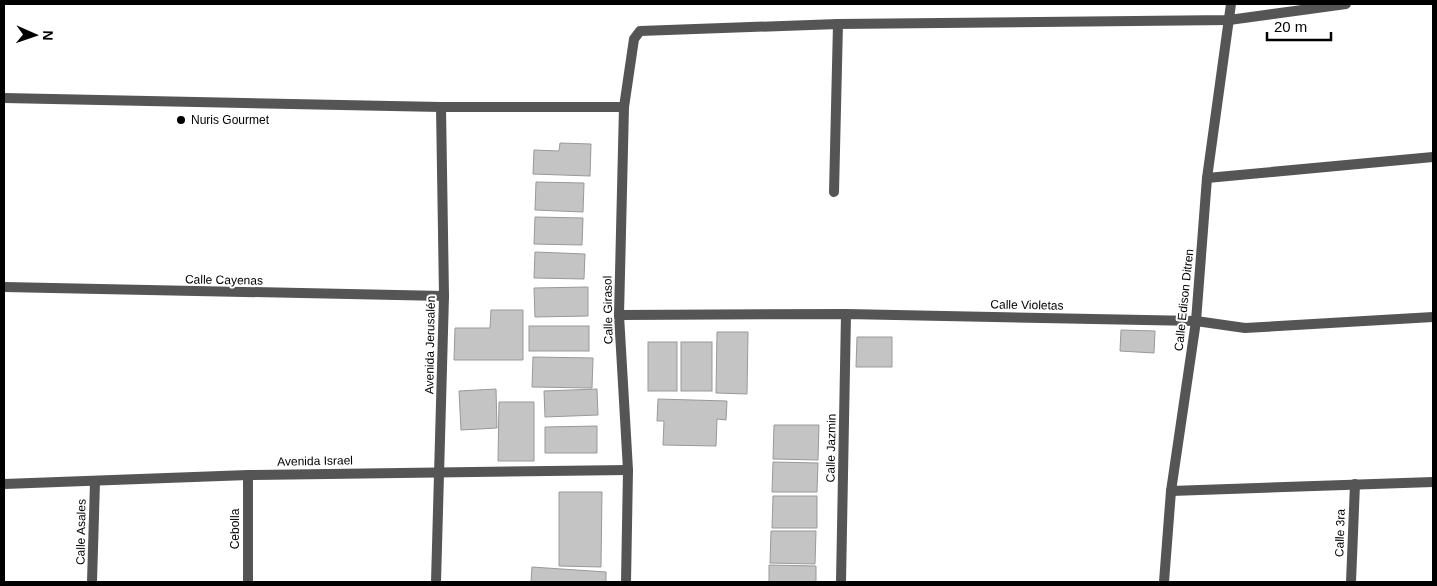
<svg xmlns="http://www.w3.org/2000/svg" width="1437" height="586" font-family="Arial,sans-serif">
<style>
.building{fill:#c4c4c4;stroke:#999}
.lines{fill:none;stroke-linecap:round;stroke-linejoin:round}
.minor{stroke:#555;stroke-width:10}
.poi-dot{fill:#000;stroke:#fff;stroke-width:2}
.labels{text-anchor:middle;stroke-width:4;stroke-linejoin:round;paint-order:stroke}
.poi-label{font-size:12px;fill:#000;stroke:#fff;text-anchor:start}
.street-label{font-size:12px;fill:#000;stroke:#fff}
</style>
<rect width="100%" height="100%" fill="#fff"/>
<g class="building">
<polygon points="560,143 591,144 590,176 533,174 534,150 559,151"/>
<polygon points="536,182 584,183 583,212 535,210"/>
<polygon points="535,217 583,218 582,245 534,244"/>
<polygon points="535,252 585,254 584,279 534,278"/>
<polygon points="588,287 588,316 535,317 534,288"/>
<polygon points="491,310 523,310 523,360 454,360 455,328 490,328"/>
<rect x="529" y="326" width="60" height="25"/>
<polygon points="1121,330 1155,331 1154,353 1120,351"/>
<polygon points="717,332 748,332 747,394 716,393"/>
<polygon points="857,337 892,337 892,367 856,367"/>
<rect x="648" y="342" width="29" height="49"/>
<rect x="681" y="342" width="31" height="49"/>
<polygon points="533,357 593,358 592,388 532,387"/>
<polygon points="496,389 497,428 461,430 459,391"/>
<polygon points="597,389 598,415 545,417 544,391"/>
<polygon points="658,399 727,401 726,420 717,419 716,446 663,445 664,421 657,421"/>
<polygon points="499,402 534,402 534,461 498,461"/>
<polygon points="774,425 819,425 818,460 773,459"/>
<polygon points="597,426 597,453 545,453 545,427"/>
<polygon points="773,462 818,463 817,492 772,492"/>
<polygon points="559,492 602,492 601,567 559,566"/>
<polygon points="773,496 817,496 817,528 772,528"/>
<polygon points="771,531 816,531 815,564 770,563"/>
<polygon points="769,565 816,566 816,582 769,582"/>
<polygon points="532,567 606,572 606,582 531,582"/>
</g>
<g class="lines">
<g class="minor">
<polyline points="4,98 441,107 624,107"/>
<polyline points="1207,178 1433,157"/>
<polyline points="834,192 838,24"/>
<polyline points="4,287 444,296"/>
<polyline points="619,315 846,314 1196,321 1245,328 1433,317"/>
<polyline points="4,484 248,475 628,470"/>
<polyline points="1171,491 1433,482"/>
<polyline points="92,582 95,482"/>
<polyline points="248,582 248,475"/>
<polyline points="436,582 444,296 441,107"/>
<polyline points="626,582 628,470 619,315 624,107 634,39 640,31 838,24 1229,20 1346,4"/>
<polyline points="841,582 846,314"/>
<polyline points="1164,582 1171,491 1196,321 1207,178 1231,4"/>
<polyline points="1351,582 1355,484"/>
</g>
</g>
<circle class="poi-dot" cx="181" cy="120" r="5"/>
<g class="labels">
<g class="poi-label">
<text x="191" y="124">Nuris Gourmet</text>
</g>
<g class="street-label">
<text transform="translate(224 280) rotate(1)" y="4">Calle Cayenas</text>
<text transform="translate(1184 300) rotate(-84)" y="4">Calle Edison Ditren</text>
<text transform="translate(1027 305) rotate(1)" y="4">Calle Violetas</text>
<text transform="translate(608 310) rotate(-91)" y="4">Calle Girasol</text>
<text transform="translate(430 345) rotate(-89)" y="4">Avenida Jerusalén</text>
<text transform="translate(831 448) rotate(-89)" y="4">Calle Jazmin</text>
<text transform="translate(315 461) rotate(-1)" y="4">Avenida Israel</text>
<text transform="translate(235 529) rotate(-90)" y="4">Cebolla</text>
<text transform="translate(81 532) rotate(-89)" y="4">Calle Asales</text>
<text transform="translate(1340 533) rotate(-88)" y="4">Calle 3ra</text>
</g>
</g>
<rect width="1437" height="586" fill="none" stroke="#000000" stroke-width="10"/>
<g transform="translate(35 35) rotate(92)" stroke="#ffffff" stroke-width="4" paint-order="stroke">
<path d="M0-4L9 19L0 12L-9 19Z" fill="#000000"/>
<text y="-8" font-size="14" font-weight="bold" text-anchor="middle" fill="#000000">N</text>
</g>
<path d="M1267 32v8h64v-8" fill="none" stroke="#000000" stroke-width="2.5"/>
<text x="1274" y="32" font-size="15" fill="#000000" stroke="#ffffff" stroke-width="4" paint-order="stroke">20 m</text>
</svg>
